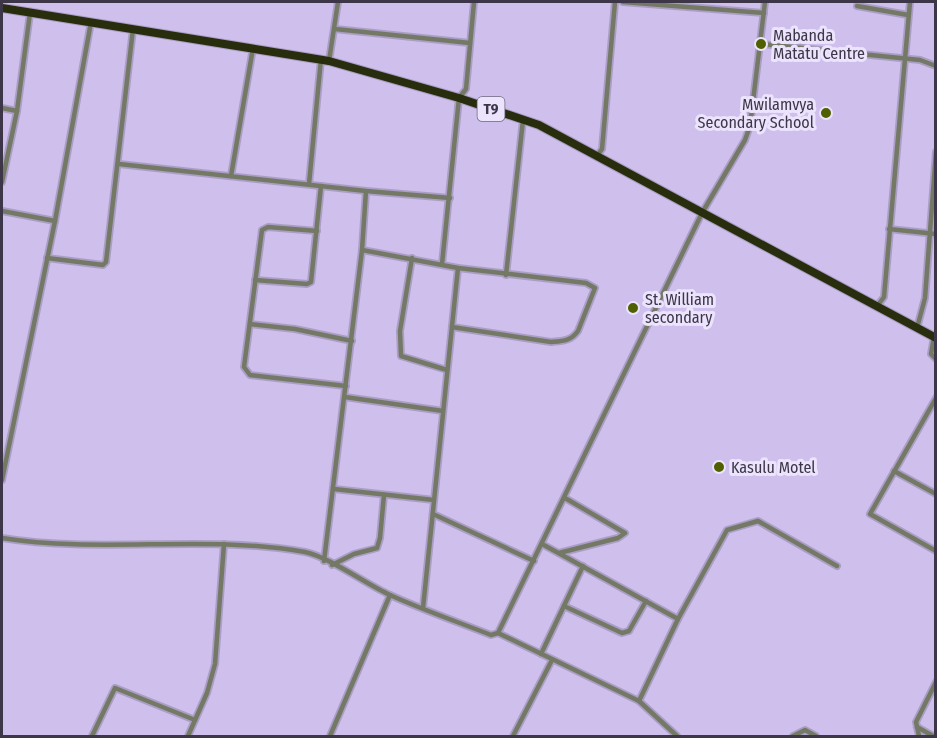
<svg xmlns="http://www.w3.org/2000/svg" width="937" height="738" font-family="'Fira Sans Condensed',sans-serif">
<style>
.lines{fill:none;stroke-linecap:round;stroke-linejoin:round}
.minor-casing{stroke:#ab9ec5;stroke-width:8}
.trunk-casing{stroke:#ab9ec5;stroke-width:10}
.minor{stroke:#747966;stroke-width:4.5}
.trunk{stroke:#282e0d;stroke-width:8}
.poi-dot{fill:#4f5f01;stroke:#ece4fc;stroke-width:2}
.labels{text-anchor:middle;stroke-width:6;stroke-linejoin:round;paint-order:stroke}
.shield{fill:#ece4fc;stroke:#716a7e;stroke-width:1.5}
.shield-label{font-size:15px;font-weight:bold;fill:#3c3648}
.poi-label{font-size:16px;fill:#3c3648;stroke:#ece4fc;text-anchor:start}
</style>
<rect width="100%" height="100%" fill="#cebfed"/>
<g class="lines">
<defs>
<g id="minor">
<polyline points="623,2 764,13"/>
<polyline points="857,6 908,15"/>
<polyline points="335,29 470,43"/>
<polyline points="761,44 920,60 936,66"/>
<polyline points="329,61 338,2"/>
<polyline points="2,108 17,111"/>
<polyline points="597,156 602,149 615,2"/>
<polyline points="119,164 366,191 450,198"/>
<polyline points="231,176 253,48"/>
<polyline points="2,182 17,111 30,13"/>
<polyline points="309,184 321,59"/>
<polyline points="2,211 55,221"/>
<polyline points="889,229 936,234"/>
<polyline points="317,231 268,227 262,230 244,367 250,375 346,386"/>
<path d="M362,250L458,268L586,283L595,288L578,331C571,341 563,341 551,342L452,327"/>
<polyline points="47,258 103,265 106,262 133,29"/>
<polyline points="412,258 400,331 401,356 447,370"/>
<polyline points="442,264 459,98 466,89 474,2"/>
<polyline points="506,275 523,120"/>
<polyline points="255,280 307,284 311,282 321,186"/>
<polyline points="878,305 884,297 910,2"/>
<polyline points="250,324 295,329 352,341"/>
<polyline points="917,328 925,298 936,152"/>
<polyline points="934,337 931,354 936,359"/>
<polyline points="345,397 443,411"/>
<polyline points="936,398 870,514 936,551"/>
<polyline points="894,471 936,494"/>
<polyline points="2,480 55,221 91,22"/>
<polyline points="334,489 434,500"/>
<polyline points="433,514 534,561"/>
<path d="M2,538C102,554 205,534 305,552C329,557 366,584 390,595C423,610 458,622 491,635L498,633L702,213L745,140L750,126L765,2"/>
<polyline points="542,544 678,619"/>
<polyline points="559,553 618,538 625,533 565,498"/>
<polyline points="324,561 362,250 366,191"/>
<polyline points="332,565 354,554 377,548 380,538 384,495"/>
<polyline points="564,606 622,633 629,631 646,601"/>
<polyline points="423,608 458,268"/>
<polyline points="498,633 639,701 677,736"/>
<polyline points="541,654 583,566"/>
<polyline points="639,701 678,619 727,530 758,521 837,566"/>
<polyline points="917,727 933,736"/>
<polyline points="92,736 115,688 195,720"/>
<polyline points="188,736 207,693 215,664 224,544"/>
<polyline points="330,736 390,595"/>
<polyline points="513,736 552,660"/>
<polyline points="793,736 805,730 816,736"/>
<polyline points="919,736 916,722 936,682"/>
</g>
<polyline id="trunk" points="2,8 329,61 459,98 539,125 936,338"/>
</defs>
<use href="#minor" class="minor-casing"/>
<use href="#trunk" class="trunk-casing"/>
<use href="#minor" class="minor"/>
<use href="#trunk" class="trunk"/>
</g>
<g class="poi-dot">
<circle cx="761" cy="44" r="6"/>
<circle cx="826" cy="113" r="6"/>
<circle cx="633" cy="308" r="6"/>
<circle cx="719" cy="467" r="6"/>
</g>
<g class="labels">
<rect class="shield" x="477.5" y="97" width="27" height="24" rx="4.5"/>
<g class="shield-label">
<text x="491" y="114">T9</text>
</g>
<g class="poi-label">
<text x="773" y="41">Mabanda<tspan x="773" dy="18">Matatu Centre</tspan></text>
<text x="814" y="110" text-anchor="end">Mwilamvya<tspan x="814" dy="18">Secondary School</tspan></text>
<text x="645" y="305">St. William<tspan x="645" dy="18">secondary</tspan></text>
<text x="731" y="473">Kasulu Motel</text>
</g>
</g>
<rect width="937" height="738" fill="none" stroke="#3c3648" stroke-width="6"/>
</svg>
